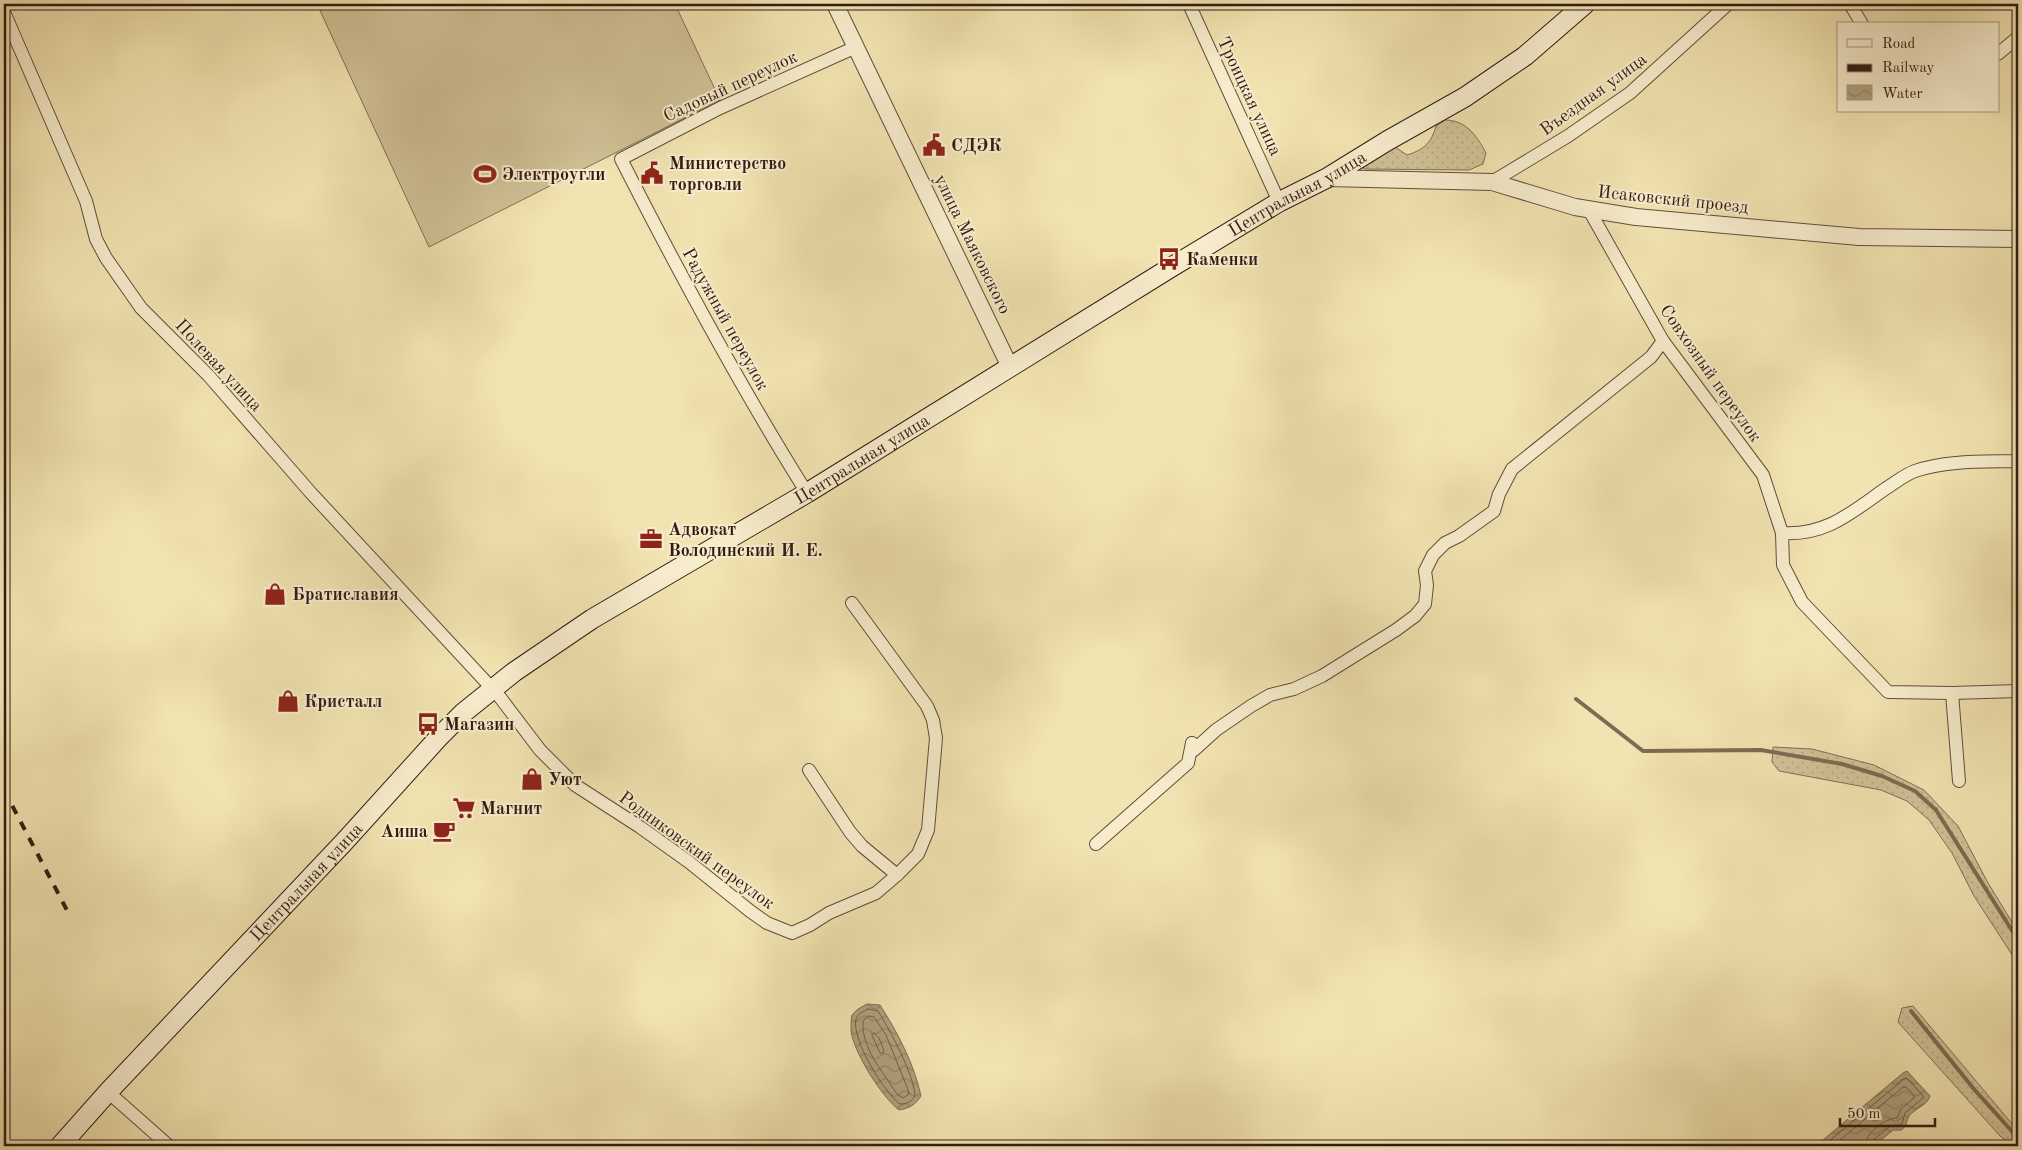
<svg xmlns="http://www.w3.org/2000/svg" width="2022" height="1150" font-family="'Old Standard TT',serif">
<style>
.grass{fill:url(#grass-dots);stroke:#816e54}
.pitch{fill:#d1c297;stroke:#816e54}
.water{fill:url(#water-waves);stroke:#7d6b52}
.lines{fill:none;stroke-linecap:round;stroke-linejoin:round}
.shore{stroke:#705e47;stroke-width:1}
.stream{stroke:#7d6b52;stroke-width:4}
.minor-casing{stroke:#614d3a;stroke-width:14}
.tertiary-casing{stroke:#614d3a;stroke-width:18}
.secondary-casing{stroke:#311b12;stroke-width:21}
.minor{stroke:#f7edcd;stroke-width:12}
.tertiary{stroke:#f7edcd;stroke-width:16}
.secondary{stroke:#f7edcd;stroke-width:19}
.rail{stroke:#311b12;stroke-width:4;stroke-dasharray:9 9;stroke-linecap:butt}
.labels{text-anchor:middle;stroke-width:4;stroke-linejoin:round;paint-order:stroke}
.street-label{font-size:18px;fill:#311b12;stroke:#f7edcd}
.poi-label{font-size:18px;font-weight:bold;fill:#311b12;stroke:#f7edcd;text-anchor:start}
</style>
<defs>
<pattern id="grass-dots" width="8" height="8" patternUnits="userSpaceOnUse" patternTransform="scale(1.25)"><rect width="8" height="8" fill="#d1c297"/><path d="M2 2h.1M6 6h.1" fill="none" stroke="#b4a681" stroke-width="1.8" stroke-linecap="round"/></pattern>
<pattern id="water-waves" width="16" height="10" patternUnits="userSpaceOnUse" patternTransform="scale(1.25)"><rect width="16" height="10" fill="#b0a07c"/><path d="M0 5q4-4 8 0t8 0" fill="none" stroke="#908264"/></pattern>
</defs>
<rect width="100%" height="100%" fill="#f2e4b2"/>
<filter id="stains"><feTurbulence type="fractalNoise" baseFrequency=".004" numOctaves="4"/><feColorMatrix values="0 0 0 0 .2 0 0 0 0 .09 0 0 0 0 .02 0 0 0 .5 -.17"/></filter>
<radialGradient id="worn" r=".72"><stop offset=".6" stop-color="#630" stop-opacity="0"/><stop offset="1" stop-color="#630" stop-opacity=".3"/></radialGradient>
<g class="grass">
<path d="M1445,120C1466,120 1477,136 1486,153L1483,164L1469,170L1364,169L1362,165L1395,147L1407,155C1424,150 1432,142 1436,126Z"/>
<polygon points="1773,747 1812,749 1874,765 1924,790 1958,826 1988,883 2018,932 2018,964 1974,896 1952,853 1929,820 1907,801 1881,790 1779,771 1772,762"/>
<polygon points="1913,1006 2018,1131 2018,1136 2011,1144 2000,1136 1898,1022 1902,1008"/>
</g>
<polygon class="pitch" points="317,4 675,4 720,100 429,247"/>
<g class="water">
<path d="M867,1004L880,1005C898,1033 914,1064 921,1096C915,1105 910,1108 899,1110C882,1097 853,1052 851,1030C851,1025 851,1020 852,1015L858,1009Z"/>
<path d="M1907,1071L1930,1096C1927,1106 1915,1108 1909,1116C1905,1122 1909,1125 1901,1130H1893L1874,1146H1821L1823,1140L1903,1073Z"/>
</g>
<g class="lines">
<g class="shore">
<path d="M868,1009L878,1011C890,1030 913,1073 915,1095C912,1102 907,1104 900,1104C884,1092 851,1039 856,1019C858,1013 863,1012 868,1009Z"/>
<path d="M869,1016L874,1017L886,1035L907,1087L909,1094L903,1098L897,1094C883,1072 861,1048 863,1021Z"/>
<polygon points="874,1033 879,1038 884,1051 883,1053 880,1053 872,1035"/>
<polyline points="1826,1146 1828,1142 1904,1079 1907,1078 1923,1096 1923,1098 1905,1113 1902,1124 1890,1126 1872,1141 1871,1146"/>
<path d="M1833,1146L1903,1087H1906L1914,1095V1098L1901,1109L1897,1118C1884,1119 1865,1133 1865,1146"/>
</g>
<g class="stream">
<polyline points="1576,699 1643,751 1761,750 1842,764 1882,776 1915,791 1936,810 2018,940"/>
<polyline points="1911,1011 1973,1088 2018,1138"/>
</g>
<defs>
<g id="minor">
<polyline points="1189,4 1279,202"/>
<polyline points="1850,4 1862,24"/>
<polyline points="4,12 86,201 96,239 106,258 141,308 208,375 311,493 499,696 540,750 575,785 640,827 689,862 750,911 767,923 792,933 810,925 829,913 876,893 897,875 862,846 850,832 809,770"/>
<polyline points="1998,54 2018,37"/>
<polyline points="1492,182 1568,136 1630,93 1728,4"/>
<polyline points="1589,210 1663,341 1763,475 1782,533 1783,565 1802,602 1888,692 1952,693 2018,691"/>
<path d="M807,493C739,385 679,273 621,159L720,108L856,47"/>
<path d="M1782,533C1826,536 1852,512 1885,489C1895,483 1904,475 1915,471C1947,460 1985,462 2018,461"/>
<polyline points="852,603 927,706 933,720 936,738 928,830 918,854 897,875"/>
<polyline points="1952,693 1959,781"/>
<polyline points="1192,743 1194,750 1216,730 1251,706 1270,695 1294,689 1322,676 1396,630 1415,616 1425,604 1427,585 1425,571 1433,555 1445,543 1459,536 1494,511 1499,494 1512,469 1651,357 1663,341"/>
<polyline points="1096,844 1188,763 1192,743"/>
<polyline points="108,1092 169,1146"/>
</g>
<g id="tertiary">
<polyline points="835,4 1010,367"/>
<polyline points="1327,178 1492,182 1575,207 1636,217 1859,237 2018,239"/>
</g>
<g id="secondary">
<path id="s1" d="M60,1146L108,1092L345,841L440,736L463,713L514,672L592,619L807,493L1170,268L1279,202L1327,178L1387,141L1465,97L1525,56L1585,4"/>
</g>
</defs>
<use href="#minor" class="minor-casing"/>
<use href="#tertiary" class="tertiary-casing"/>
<use href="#secondary" class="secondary-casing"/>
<use href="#minor" class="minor"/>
<use href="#tertiary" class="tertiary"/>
<use href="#secondary" class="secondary"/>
<polyline class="rail" points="4,790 70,916"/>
</g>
<defs>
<symbol id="civic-bare" viewBox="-9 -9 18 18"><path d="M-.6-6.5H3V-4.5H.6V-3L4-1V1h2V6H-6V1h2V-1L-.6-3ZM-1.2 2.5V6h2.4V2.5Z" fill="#8f2418" stroke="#f7edcd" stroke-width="2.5" paint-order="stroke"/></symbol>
<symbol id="stadium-bare" viewBox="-9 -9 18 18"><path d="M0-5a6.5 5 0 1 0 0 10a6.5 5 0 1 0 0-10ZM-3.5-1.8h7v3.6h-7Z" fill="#8f2418" stroke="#f7edcd" stroke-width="2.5" paint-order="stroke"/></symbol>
<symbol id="bus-bare" viewBox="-9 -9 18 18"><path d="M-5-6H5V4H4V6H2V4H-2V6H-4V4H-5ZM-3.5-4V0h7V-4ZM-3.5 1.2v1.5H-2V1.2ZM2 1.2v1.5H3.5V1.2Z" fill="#8f2418" stroke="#f7edcd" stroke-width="2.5" paint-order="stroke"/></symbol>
<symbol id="office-bare" viewBox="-9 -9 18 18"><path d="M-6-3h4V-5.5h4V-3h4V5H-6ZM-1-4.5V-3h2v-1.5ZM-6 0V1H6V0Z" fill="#8f2418" stroke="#f7edcd" stroke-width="2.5" paint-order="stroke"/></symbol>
<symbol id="shop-bare" viewBox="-9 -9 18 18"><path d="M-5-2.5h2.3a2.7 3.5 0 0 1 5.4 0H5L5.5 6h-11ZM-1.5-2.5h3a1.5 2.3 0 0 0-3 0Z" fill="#8f2418" stroke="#f7edcd" stroke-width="2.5" paint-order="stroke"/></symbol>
<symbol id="supermarket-bare" viewBox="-9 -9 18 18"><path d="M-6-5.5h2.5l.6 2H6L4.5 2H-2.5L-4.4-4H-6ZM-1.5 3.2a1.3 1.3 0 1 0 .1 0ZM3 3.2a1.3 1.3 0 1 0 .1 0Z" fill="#8f2418" stroke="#f7edcd" stroke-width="2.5" paint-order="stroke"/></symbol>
<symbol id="cafe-bare" viewBox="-9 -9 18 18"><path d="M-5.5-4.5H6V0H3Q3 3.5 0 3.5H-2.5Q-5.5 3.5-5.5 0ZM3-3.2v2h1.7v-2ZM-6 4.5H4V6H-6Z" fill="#8f2418" stroke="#f7edcd" stroke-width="2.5" paint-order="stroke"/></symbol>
</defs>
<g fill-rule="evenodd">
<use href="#civic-bare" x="918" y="129" width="32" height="32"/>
<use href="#civic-bare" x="636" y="157" width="32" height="32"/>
<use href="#stadium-bare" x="469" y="158" width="32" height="32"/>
<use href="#bus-bare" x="1153" y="243" width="32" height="32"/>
<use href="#office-bare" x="635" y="523" width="32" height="32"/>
<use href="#shop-bare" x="259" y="578" width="32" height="32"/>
<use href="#shop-bare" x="272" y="685" width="32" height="32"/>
<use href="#bus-bare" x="412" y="708" width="32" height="32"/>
<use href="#shop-bare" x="516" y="763" width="32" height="32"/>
<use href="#supermarket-bare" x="448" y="792" width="32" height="32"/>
<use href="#cafe-bare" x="428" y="815" width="32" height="32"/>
</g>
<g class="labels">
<g class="street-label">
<text transform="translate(730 86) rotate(-25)" y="6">Садовый переулок</text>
<text transform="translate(1593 94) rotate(-36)" y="6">Въездная улица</text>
<text transform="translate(1250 96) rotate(65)" y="6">Троицкая улица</text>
<text dy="6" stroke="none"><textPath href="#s1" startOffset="1575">Центральная улица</textPath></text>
<text transform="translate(1673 199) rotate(6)" y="6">Исаковский проезд</text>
<text transform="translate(973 244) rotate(64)" y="6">улица Маяковского</text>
<text transform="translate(726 319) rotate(61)" y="6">Радужный переулок</text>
<text transform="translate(219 365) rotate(47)" y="6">Полевая улица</text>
<text transform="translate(1711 373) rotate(55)" y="6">Совхозный переулок</text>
<text dy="6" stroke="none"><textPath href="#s1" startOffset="1065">Центральная улица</textPath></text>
<text transform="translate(697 850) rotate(36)" y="6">Родниковский переулок</text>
<text dy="6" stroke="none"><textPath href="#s1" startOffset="361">Центральная улица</textPath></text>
</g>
<g class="poi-label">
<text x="951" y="151">СДЭК</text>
<text x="669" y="169">Министерство<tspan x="669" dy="21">торговли</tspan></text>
<text x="502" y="180">Электроугли</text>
<text x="1186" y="265">Каменки</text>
<text x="668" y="535">Адвокат<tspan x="668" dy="21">Володинский И. Е.</tspan></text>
<text x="292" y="600">Братиславия</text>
<text x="304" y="707">Кристалл</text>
<text x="444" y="730">Магазин</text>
<text x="548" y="785">Уют</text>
<text x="480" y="814">Магнит</text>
<text x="428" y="837" text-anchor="end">Аиша</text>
</g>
</g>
<rect width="2022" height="1150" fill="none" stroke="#f2e4b2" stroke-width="20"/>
<rect x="5" y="5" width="2012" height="1140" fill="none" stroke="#311b12" stroke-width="2.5"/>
<rect x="10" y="10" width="2002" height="1130" fill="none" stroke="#311b12"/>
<rect x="1837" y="22" width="162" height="90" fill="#f7edcd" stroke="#a89982"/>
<rect x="1847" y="39" width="25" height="8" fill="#f7edcd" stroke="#a89982"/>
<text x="1882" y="48" font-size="15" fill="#311b12">Road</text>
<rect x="1847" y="64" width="25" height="8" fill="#311b12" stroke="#a89982"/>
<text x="1882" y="72" font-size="15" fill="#311b12">Railway</text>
<rect x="1847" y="85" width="25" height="15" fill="url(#water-waves)" stroke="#a89982"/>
<text x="1882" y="98" font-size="15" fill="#311b12">Water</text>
<path d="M1840 1118v8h95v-8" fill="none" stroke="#311b12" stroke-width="2.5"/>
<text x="1847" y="1118" font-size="15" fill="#311b12" stroke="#f7edcd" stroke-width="4" paint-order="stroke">50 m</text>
<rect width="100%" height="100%" filter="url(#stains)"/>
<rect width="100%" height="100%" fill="url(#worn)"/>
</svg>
